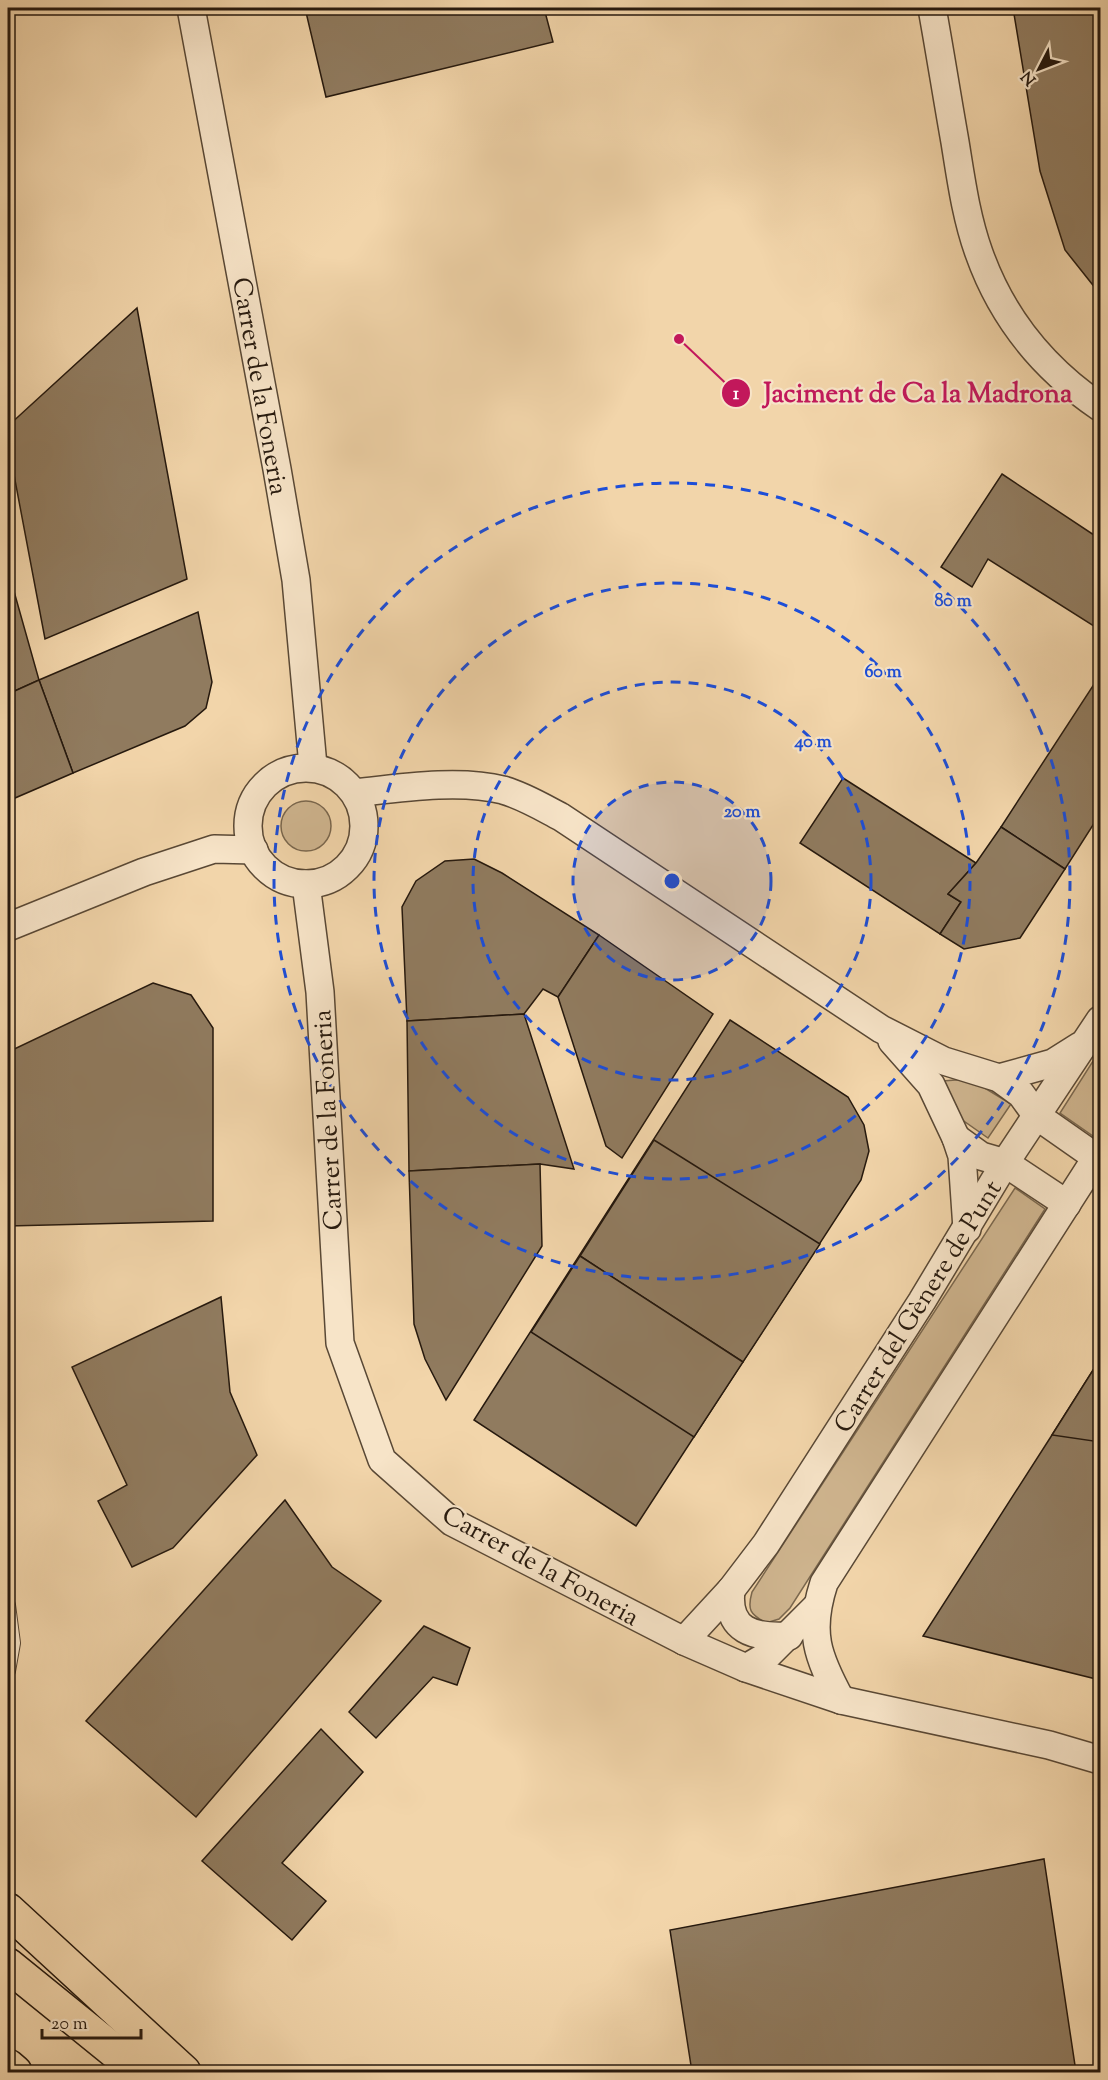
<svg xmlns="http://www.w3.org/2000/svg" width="1108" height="2080" font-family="'Sorts Mill Goudy',serif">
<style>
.green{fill:#cfb58f;stroke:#7a674e;stroke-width:1.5}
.building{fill:#907b5f;stroke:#26190e;stroke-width:1.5}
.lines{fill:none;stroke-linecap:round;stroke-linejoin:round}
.lane-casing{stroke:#594835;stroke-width:16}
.street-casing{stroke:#594835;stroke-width:30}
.highway-casing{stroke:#26190e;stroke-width:36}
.lane{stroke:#f7e4c8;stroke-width:14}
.street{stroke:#f7e4c8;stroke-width:27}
.highway{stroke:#f2d5aa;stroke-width:33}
.ring{fill:none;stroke:#1d4ed8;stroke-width:3;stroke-dasharray:10 8}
.labels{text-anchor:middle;stroke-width:4.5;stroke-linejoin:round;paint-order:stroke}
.street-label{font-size:26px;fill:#26190e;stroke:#f7e4c8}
.centre{fill:#1d4ed8;stroke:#f7e4c8;stroke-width:3}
.ring-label{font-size:18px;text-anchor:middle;font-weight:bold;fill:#1d4ed8;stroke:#f7e4c8;stroke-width:4.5;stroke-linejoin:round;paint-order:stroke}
.leader{fill:none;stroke:#c2185b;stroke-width:2}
.callout-dot{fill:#c2185b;stroke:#f7e4c8;stroke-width:2}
.mark-label{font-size:18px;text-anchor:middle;font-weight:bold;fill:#fff}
.callout-label{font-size:27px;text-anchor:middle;font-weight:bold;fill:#c2185b;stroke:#f7e4c8;stroke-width:4.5;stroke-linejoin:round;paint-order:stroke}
</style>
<rect width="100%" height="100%" fill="#f2d5aa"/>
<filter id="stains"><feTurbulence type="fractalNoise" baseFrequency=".00333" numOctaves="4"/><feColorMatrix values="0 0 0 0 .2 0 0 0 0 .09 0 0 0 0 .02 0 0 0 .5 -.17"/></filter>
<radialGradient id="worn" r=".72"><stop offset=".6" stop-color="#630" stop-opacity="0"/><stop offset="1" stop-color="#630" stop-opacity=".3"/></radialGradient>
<g class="green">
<circle cx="306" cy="826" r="25"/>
<polygon points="1100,1050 1100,1125 1093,1136 1060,1113"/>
<polygon points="970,1079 1011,1104 988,1138 951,1112 942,1081"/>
<path d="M1015,1188L1045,1209L790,1608L779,1619L766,1623C750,1614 747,1610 752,1592Z"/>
</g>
<g class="building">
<polygon points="305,8 544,8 553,42 326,97"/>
<polygon points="1013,8 1100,8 1100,294 1065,250 1040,171"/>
<polygon points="137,308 187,579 45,639 8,443 8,426"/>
<polygon points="1002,474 1100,539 1100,630 988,559 972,587 941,567"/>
<polygon points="8,570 39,680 8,694"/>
<polygon points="198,612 212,682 206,708 185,726 73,773 39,680"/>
<polygon points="1100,675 1100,814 1065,869 1001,827"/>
<polygon points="39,680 73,773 8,801 8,694"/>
<polygon points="843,778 976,863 948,894 961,902 940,934 800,843"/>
<polygon points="1001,827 1065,869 1020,938 964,949 940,934 961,902 948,894 976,863"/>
<polygon points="474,859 502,873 599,935 558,997 543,989 524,1014 407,1021 402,907 416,881 445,861"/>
<polygon points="599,935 713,1014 622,1158 606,1146 558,997"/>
<polygon points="153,983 191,995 213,1028 213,1221 8,1226 8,1052"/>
<polygon points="524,1014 574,1169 540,1164 409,1171 407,1021"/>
<polygon points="730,1020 848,1097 864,1125 869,1151 861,1180 636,1526 474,1420"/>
<polygon points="654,1140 820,1244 743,1362 580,1256"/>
<polygon points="540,1164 542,1246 446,1400 425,1359 414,1324 409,1171"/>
<polygon points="580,1256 743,1362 694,1437 531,1332"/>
<polygon points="221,1297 230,1392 257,1455 173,1548 132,1567 98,1501 127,1485 72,1367"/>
<polygon points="1100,1359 1100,1680 923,1636 1052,1435"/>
<polygon points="1100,1359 1100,1442 1052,1435"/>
<polygon points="285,1500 332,1567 381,1601 196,1817 86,1721"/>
<polygon points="424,1626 470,1648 457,1685 433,1677 376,1738 349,1712"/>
<polygon points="321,1729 363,1772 282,1863 326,1901 292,1940 202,1861"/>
<polygon points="1044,1859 1076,2072 692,2072 670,1930"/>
</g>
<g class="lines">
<defs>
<polyline id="lane" points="8,1605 13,1643 8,1671"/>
<g id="street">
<polyline points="191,8 277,469 296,580 313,766"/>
<path d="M932,8C940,52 947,97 955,142C961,179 966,217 979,253C1002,318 1044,369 1100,407"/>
<circle cx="306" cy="826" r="58"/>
<path d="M355,793C400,788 459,779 503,790C524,796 542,807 561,817L881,1029L944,1061L999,1078L1021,1094L1037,1116L1097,1158"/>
<polyline points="306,884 320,992 340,1343 382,1460 452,1522 684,1641 746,1668 841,1700 1049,1745 1100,1760"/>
<polyline points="8,927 144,872 214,849 254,850"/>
<polyline points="892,1041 931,1085 956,1138 962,1156 967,1229"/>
<polyline points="999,1078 1053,1063 1080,1046"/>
<polyline points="956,1138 981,1156 1005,1163 1067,1204"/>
<path d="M731,1590C726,1631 754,1638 789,1636"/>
<polyline points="684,1641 731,1590 766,1544 922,1301 1005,1163 1100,1020"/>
<polyline points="746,1668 768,1655 816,1607"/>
<path d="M841,1700C817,1656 808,1632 824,1583L1100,1152"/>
</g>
<g id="highway">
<polyline points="8,1910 184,2072"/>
<polyline points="8,1965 140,2072"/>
<polyline points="8,2066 15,2072"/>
</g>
</defs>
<use href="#lane" class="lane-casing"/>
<use href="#street" class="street-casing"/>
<use href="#highway" class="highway-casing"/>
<use href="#lane" class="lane"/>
<use href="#street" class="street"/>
<use href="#highway" class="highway"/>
</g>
<circle cx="672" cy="881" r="99" fill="#1d4ed8" fill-opacity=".12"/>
<g class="ring">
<circle cx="672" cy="881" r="99"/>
<circle cx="672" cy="881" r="199"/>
<circle cx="672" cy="881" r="298"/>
<circle cx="672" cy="881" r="398"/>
</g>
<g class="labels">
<g class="street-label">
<text transform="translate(261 386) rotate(80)" y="9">Carrer de la Foneria</text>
<text transform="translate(327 1120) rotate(-93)" y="9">Carrer de la Foneria</text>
<text transform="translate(917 1306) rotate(-58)" y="9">Carrer del Gènere de Punt</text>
<text transform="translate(541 1565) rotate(29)" y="9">Carrer de la Foneria</text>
</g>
</g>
<circle cx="672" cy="881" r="9" class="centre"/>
<g class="ring-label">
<text x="953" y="606">80 m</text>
<text x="883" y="677">60 m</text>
<text x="813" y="747">40 m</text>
<text x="742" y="817">20 m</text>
</g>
<path class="leader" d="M679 339L736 393"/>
<g class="callout-dot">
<circle cx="679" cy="339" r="6"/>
<circle cx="736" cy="393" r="15"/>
</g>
<g class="mark-label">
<text x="736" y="399">1</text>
</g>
<g class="callout-label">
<text x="918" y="402">Jaciment de Ca la Madrona</text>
</g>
<rect width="1108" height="2080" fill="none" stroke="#f2d5aa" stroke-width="30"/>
<rect x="9" y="9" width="1090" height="2062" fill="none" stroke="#26190e" stroke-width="3"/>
<rect x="15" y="15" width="1078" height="2050" fill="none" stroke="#26190e" stroke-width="1.5"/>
<g transform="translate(1039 69) rotate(228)" stroke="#f7e4c8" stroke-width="4.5" paint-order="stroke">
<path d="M0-4.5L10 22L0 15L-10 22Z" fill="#26190e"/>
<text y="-9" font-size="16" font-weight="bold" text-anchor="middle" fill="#26190e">N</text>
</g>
<path d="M42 2029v9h99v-9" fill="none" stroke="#26190e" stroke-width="3"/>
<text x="51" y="2029" font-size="18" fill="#26190e" stroke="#f7e4c8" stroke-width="4.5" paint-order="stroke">20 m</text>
<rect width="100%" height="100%" filter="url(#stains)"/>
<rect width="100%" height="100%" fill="url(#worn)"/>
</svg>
